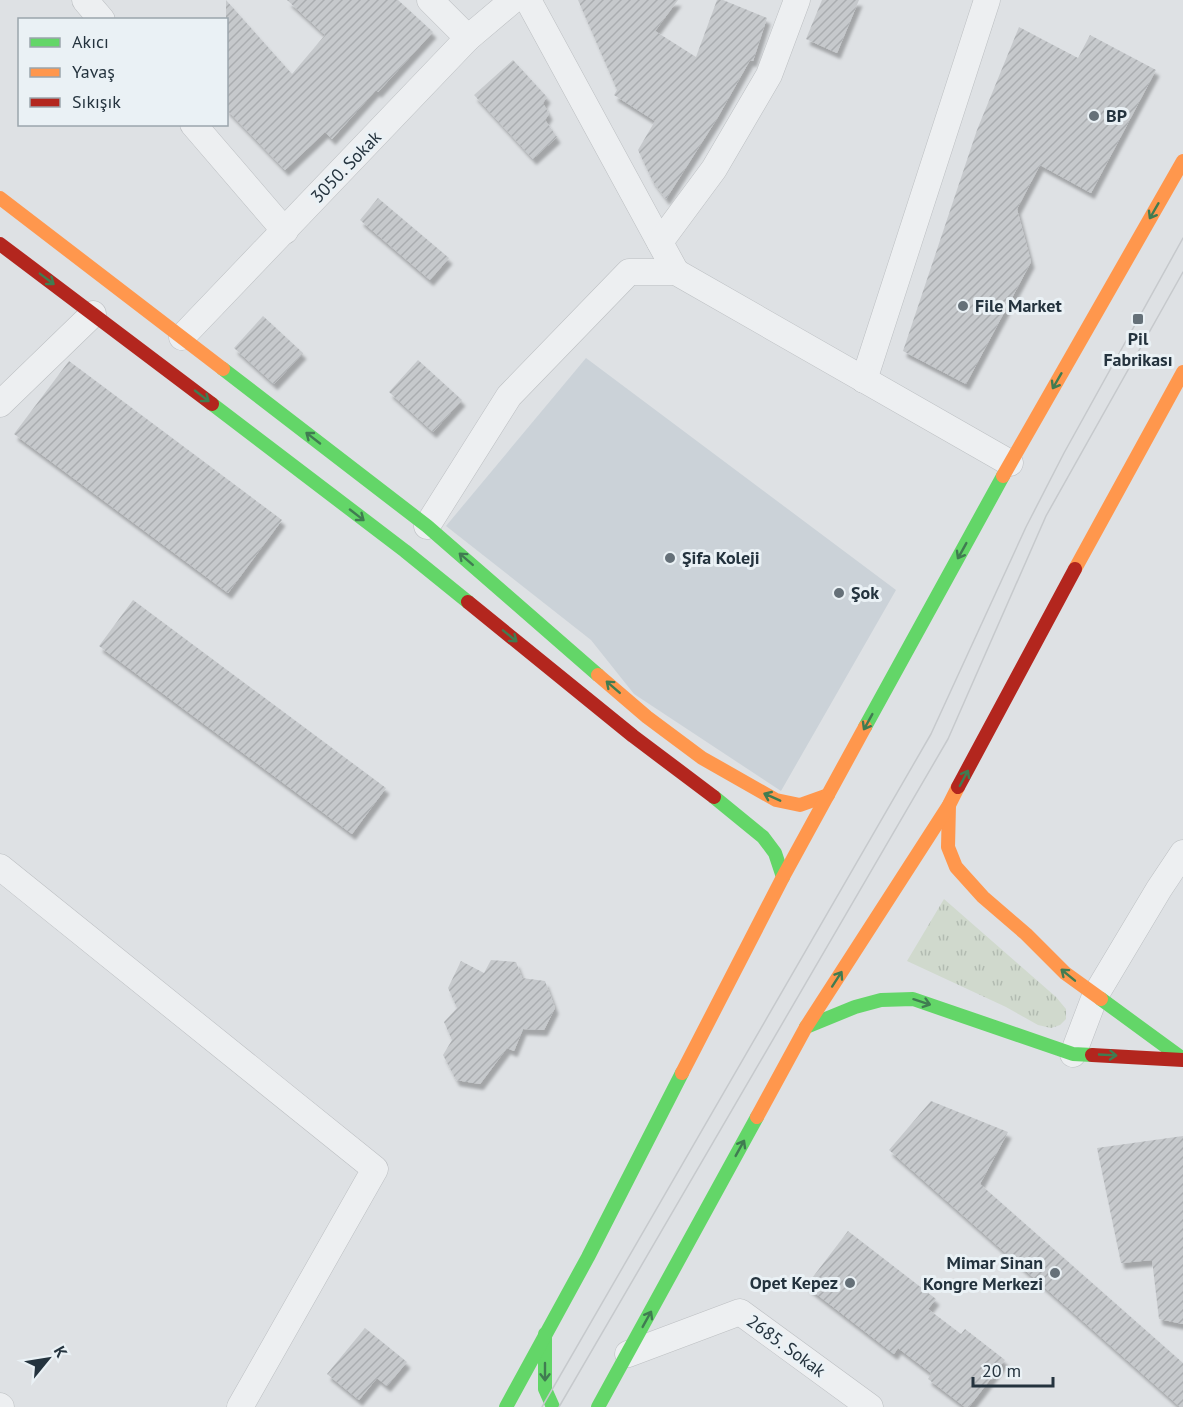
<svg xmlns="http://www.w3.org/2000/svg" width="1183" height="1407" font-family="'PT Sans',sans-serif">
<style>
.built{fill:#cbd2d8}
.grass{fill:url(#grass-tufts)}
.building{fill:url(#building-hatch);filter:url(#shadow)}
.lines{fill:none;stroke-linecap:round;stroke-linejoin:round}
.street-casing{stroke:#bcbfc2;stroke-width:27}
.street{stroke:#edeff1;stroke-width:26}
.fast{stroke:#63d668;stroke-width:14}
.slow{stroke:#ff974d;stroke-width:14}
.jam{stroke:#b3261e;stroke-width:14}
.tram{stroke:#c6c9cc;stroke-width:1.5}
.oneway{stroke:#407c51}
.poi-dot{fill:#657078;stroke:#eaf1f5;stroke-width:2}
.labels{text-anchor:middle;stroke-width:6;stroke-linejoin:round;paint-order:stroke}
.poi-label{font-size:18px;font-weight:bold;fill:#24333e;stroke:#eaf1f5;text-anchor:start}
.street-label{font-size:18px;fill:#24333e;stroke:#eaf1f5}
</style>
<defs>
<pattern id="grass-tufts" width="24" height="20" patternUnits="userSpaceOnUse" patternTransform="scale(1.5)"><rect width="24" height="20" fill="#d0d9cd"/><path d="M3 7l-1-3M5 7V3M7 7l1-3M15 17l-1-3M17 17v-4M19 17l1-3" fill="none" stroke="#b2bbb1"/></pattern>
<pattern id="building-hatch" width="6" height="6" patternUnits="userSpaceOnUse" patternTransform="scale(1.5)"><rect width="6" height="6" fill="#c6c9cc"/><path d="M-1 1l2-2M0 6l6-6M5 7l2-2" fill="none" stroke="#aaadb0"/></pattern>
<filter id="shadow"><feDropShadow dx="3.5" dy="6" stdDeviation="1.5" flood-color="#0004"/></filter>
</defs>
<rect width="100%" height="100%" fill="#dee1e4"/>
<polygon class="built" points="586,358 896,590 781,791 634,694 591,640 446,526"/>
<polygon class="grass" points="944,899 1056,997 1066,1009 1066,1019 1060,1025 1051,1028 1038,1025 1006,1007 907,961"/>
<g class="building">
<polygon points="226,0 292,74 325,35 287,0 398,0 433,32 378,92 376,90 332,139 325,132 285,170 226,109"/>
<polygon points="578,0 678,0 655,31 696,57 717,0 723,0 767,18 753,61 750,60 718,117 666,199 652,180 638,150 655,121 614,95 617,90"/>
<polygon points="822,0 859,0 837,53 806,39"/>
<polygon points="1019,27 1078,58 1090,35 1156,70 1091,193 1040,165 1017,209 1031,262 966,384 903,351 977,130"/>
<polygon points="513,60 547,97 543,103 549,114 545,120 557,137 533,159 474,95"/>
<polygon points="378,198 449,258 430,280 360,220"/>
<polygon points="263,316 303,353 274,384 234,348"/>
<polygon points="418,360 462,400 433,432 389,392"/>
<polygon points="69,361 282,520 228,593 14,434"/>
<polygon points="133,600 386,788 352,834 99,646"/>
<polygon points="491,960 516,962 522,978 545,981 555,1008 544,1030 523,1029 514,1051 507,1048 480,1084 456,1080 443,1055 452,1040 444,1022 457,1008 448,988 461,961 484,973"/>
<polygon points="931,1101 1008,1132 980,1184 1183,1363 1183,1407 1180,1407 889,1150"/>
<polygon points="1183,1136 1183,1324 1159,1319 1152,1260 1121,1263 1097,1148"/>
<polygon points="848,1231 936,1299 928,1309 961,1334 965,1329 1005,1360 969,1407 965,1407 928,1379 931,1373 898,1348 894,1354 806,1286"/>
<polygon points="365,1328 407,1362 387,1386 377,1378 359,1400 327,1374"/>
</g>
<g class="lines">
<defs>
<g id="street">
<polyline points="85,0 102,20"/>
<polyline points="430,0 468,38"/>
<polyline points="528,0 676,272"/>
<polyline points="193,124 285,231"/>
<polyline points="660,242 714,169 769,75 797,0"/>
<polyline points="182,337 468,38 513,0"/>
<polyline points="864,380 987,0"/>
<polyline points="0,404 93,314"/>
<polyline points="427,526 509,396 629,272 676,272 1010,463"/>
<polyline points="0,867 375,1169 240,1407"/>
<polyline points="1073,1054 1095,996 1159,889 1183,853"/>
<polyline points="628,1354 740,1312 870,1407"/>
<polyline points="0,1406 1,1407"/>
</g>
</defs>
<use href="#street" class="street-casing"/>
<use href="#street" class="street"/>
<g class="fast">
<polyline points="223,369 427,526 598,675"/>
<polyline points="212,404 405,551 468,602"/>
<polyline points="865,727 1003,476"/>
<polyline points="714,797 763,837 775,853 783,877"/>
<polyline points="1101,999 1183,1059"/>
<polyline points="806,1027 855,1007 881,1000 913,999 1073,1054 1092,1055"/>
<polyline points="545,1334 545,1389 553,1407"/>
<polyline points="506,1407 588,1257 682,1073"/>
<polyline points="598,1407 757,1117"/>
</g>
<g class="slow">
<polyline points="0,198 223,369"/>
<polyline points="1003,476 1183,161"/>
<polyline points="1075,569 1183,372"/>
<polyline points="598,675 647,717 702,758 776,800 800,805 828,795"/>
<polyline points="949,805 948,847 956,867 983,897 1026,934 1065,973 1101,999"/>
<polyline points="682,1073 783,877 865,727"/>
<polyline points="757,1117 806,1027 949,805 958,787"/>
</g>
<g class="jam">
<polyline points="0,244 212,404"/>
<polyline points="468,602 633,736 714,797"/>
<polyline points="958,787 1075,569"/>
<polyline points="1092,1055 1183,1060"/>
</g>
<g class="tram">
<polyline points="542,1407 931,734 1026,527 1064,453 1183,238"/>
<polyline points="559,1407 948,739 1046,516 1183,272"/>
</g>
</g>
<defs><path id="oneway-shaft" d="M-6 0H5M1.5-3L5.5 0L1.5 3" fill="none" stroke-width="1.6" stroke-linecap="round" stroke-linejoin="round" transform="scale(1.5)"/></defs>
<g class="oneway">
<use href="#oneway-shaft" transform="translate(1154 211) rotate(120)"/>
<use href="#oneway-shaft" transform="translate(47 279) rotate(37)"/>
<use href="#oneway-shaft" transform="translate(1057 381) rotate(120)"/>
<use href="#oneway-shaft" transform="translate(202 396) rotate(38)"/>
<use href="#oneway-shaft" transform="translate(313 438) rotate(-142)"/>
<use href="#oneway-shaft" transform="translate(357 515) rotate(38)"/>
<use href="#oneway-shaft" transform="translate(962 551) rotate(119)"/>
<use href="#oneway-shaft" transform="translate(466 559) rotate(-139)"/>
<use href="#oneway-shaft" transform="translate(510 636) rotate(39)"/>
<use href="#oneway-shaft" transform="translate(613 687) rotate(-139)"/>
<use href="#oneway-shaft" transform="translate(868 722) rotate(119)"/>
<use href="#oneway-shaft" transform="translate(964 778) rotate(-62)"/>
<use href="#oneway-shaft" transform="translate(772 797) rotate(-156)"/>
<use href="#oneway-shaft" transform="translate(1068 975) rotate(-141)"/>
<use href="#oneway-shaft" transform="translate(837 979) rotate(-57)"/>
<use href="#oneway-shaft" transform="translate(922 1002) rotate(18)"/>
<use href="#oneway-shaft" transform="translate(1108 1055) rotate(3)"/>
<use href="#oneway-shaft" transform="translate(740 1148) rotate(-61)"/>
<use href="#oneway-shaft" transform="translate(647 1319) rotate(-61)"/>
<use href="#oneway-shaft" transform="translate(545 1372) rotate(90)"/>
</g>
<g class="poi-dot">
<circle cx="1094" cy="116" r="6"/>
<circle cx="963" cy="306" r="6"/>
<rect x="1132" y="313" width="12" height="12" rx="3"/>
<circle cx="670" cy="558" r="6"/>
<circle cx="839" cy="593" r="6"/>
<circle cx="1055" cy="1273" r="6"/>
<circle cx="850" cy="1283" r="6"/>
</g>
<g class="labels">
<g class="poi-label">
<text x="1106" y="122">BP</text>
<text x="975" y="312">File Market</text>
<text x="1138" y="345" text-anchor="middle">Pil<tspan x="1138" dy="21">Fabrikası</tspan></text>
<text x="682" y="564">Şifa Koleji</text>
<text x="851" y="599">Şok</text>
<text x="1043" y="1269" text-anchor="end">Mimar Sinan<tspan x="1043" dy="21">Kongre Merkezi</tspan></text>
<text x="838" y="1289" text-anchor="end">Opet Kepez</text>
</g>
<g class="street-label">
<text transform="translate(346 167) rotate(-46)" y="6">3050. Sokak</text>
<text transform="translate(786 1346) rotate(36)" y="6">2685. Sokak</text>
</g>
</g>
<rect x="18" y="18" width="210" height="108" fill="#eaf1f5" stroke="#9ba5ac" stroke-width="1.5"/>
<rect x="30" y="38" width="30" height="9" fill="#63d668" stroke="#9ba5ac" stroke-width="1.5"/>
<text x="72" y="48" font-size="18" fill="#24333e">Akıcı</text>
<rect x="30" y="68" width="30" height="9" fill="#ff974d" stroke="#9ba5ac" stroke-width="1.5"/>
<text x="72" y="78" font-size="18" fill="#24333e">Yavaş</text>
<rect x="30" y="98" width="30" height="9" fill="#b3261e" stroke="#9ba5ac" stroke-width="1.5"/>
<text x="72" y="108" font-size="18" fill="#24333e">Sıkışık</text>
<g transform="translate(48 1359) rotate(60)" stroke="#eaf1f5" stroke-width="4.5" paint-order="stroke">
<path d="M0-4.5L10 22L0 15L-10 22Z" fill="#24333e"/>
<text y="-9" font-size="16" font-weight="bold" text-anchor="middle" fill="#24333e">K</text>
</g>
<path d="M973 1377v9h80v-9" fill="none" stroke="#24333e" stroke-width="3"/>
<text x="982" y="1377" font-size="18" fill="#24333e" stroke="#eaf1f5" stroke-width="4.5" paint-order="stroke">20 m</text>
</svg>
